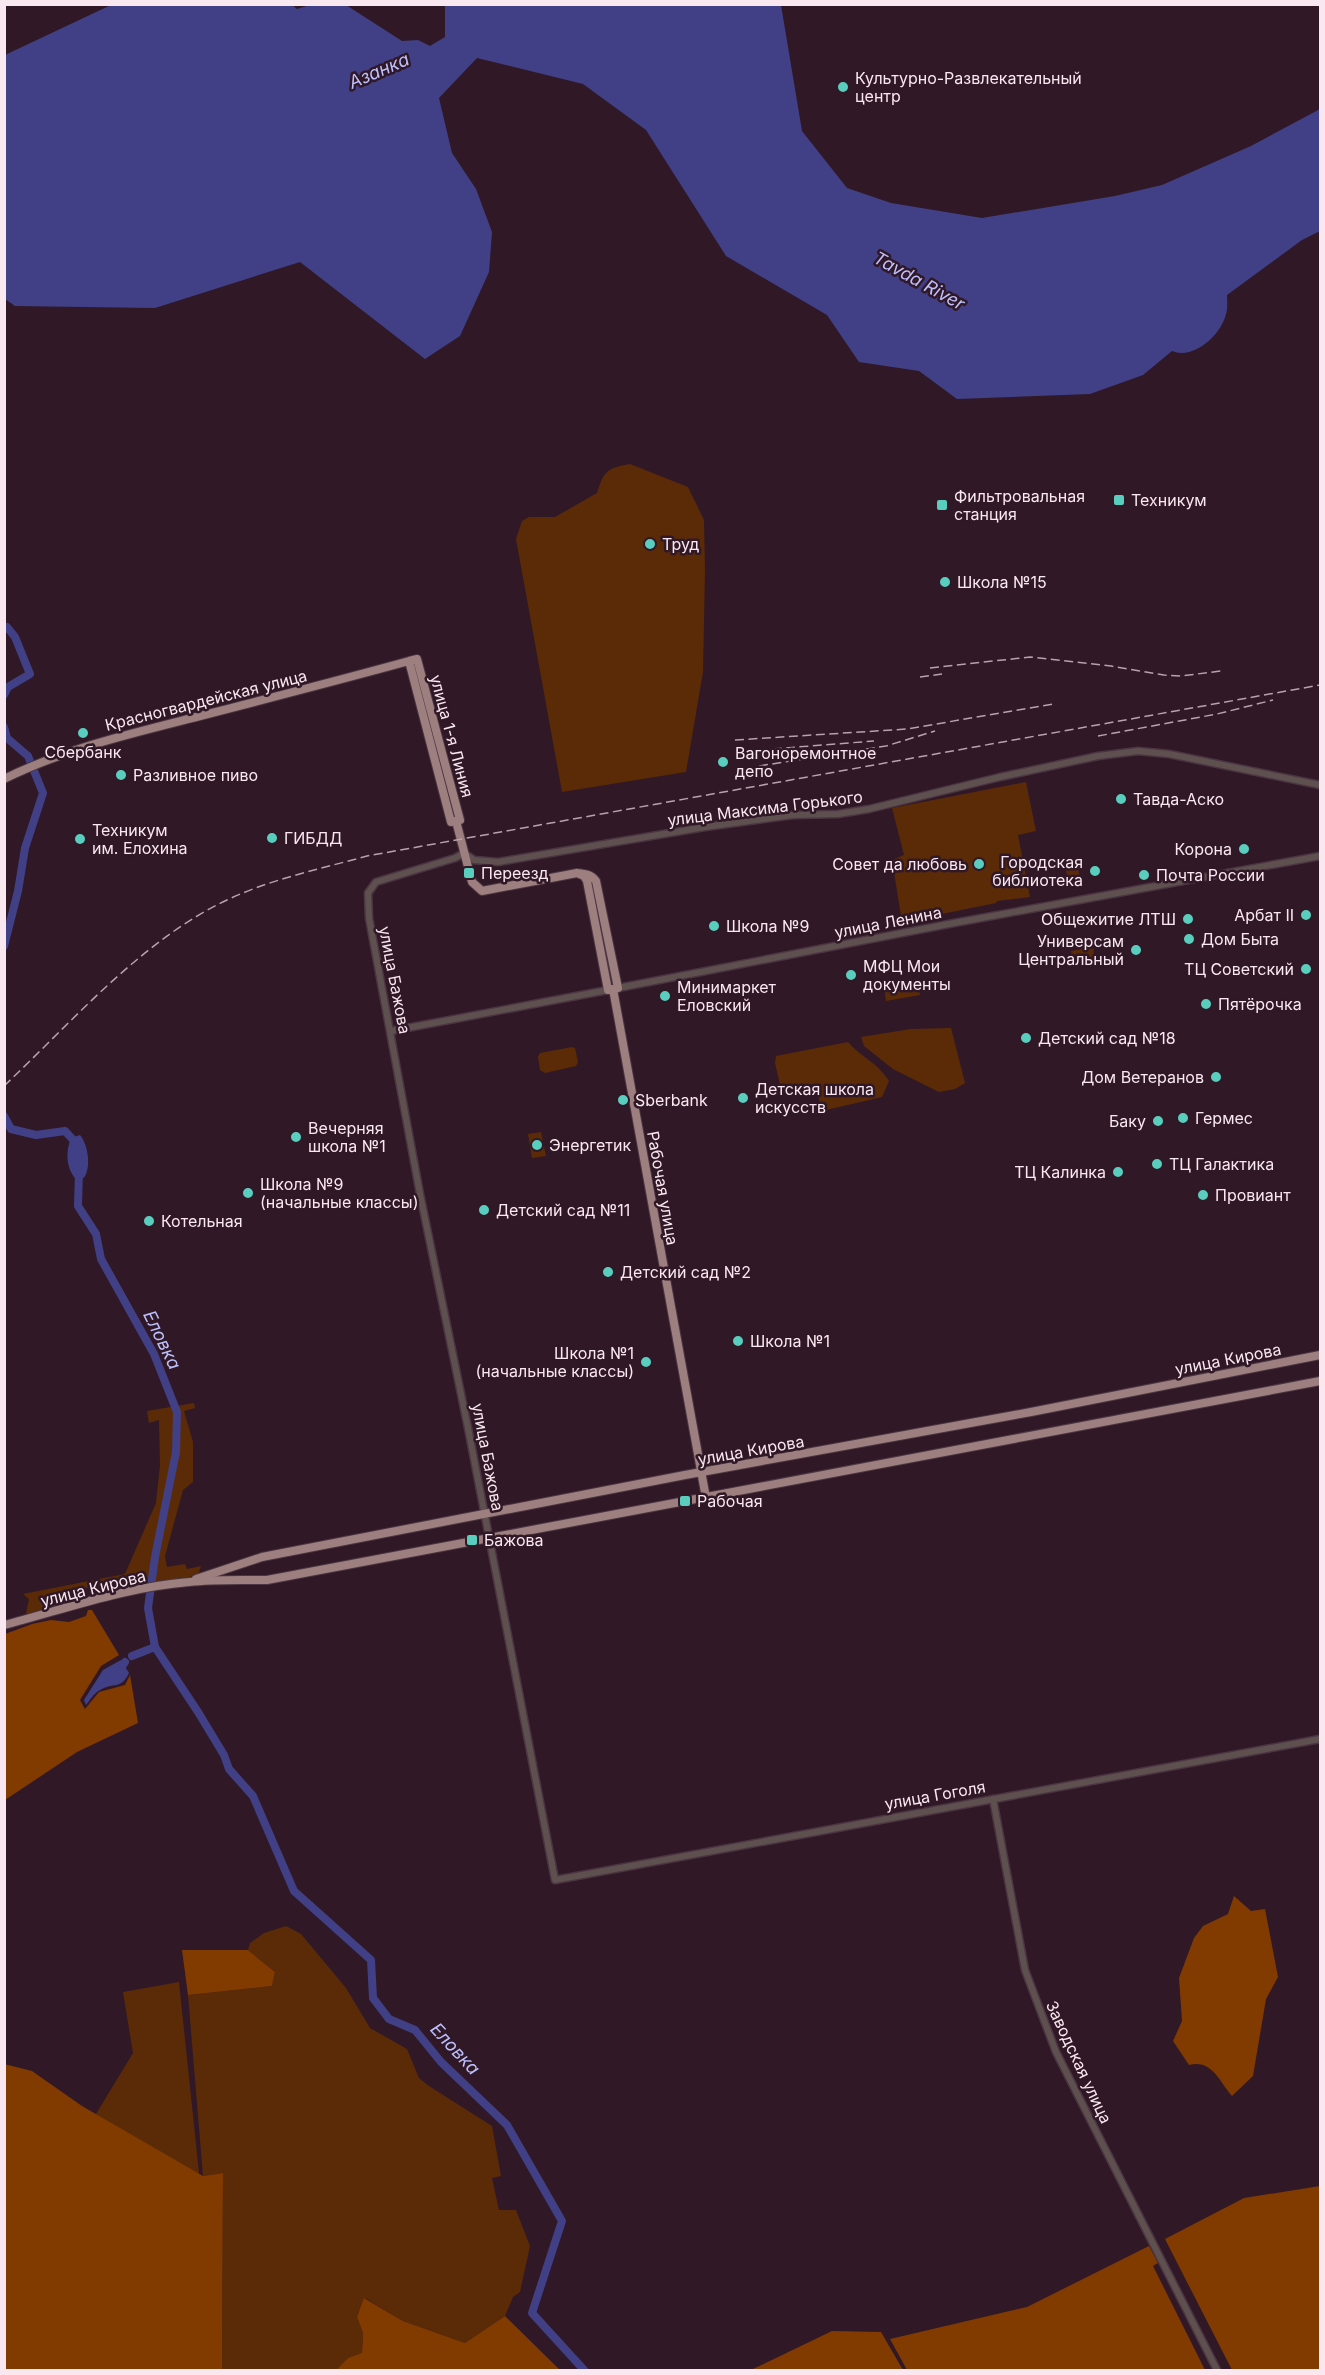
<svg xmlns="http://www.w3.org/2000/svg" width="1325" height="2375" font-family="Inter,sans-serif">
<style>
.green{fill:#5b2b08}
.forest{fill:#813a00}
.water{fill:#414086}
.lines{fill:none;stroke-linecap:round;stroke-linejoin:round}
.river{stroke:#414086;stroke-width:8}
.minor-casing{stroke:#4c3542;stroke-width:9}
.major-casing{stroke:#4c3542;stroke-width:10}
.minor{stroke:#5f5050;stroke-width:6}
.major{stroke:#9c7f7e;stroke-width:8}
.rail{stroke:#b6a3ad;stroke-width:1.5;stroke-dasharray:9 4.5;stroke-linecap:butt}
.poi-dot{fill:#59cebe;stroke:#301826;stroke-width:2}
.labels{text-anchor:middle;stroke-width:5;stroke-linejoin:round;paint-order:stroke}
.poi-label{font-size:16px;fill:#f9e8f0;stroke:#301826;text-anchor:start}
.street-label{font-size:16px;fill:#f9e8f0;stroke:#301826}
.water-label{font-size:18px;font-style:italic;fill:#bbc0fe;stroke:#301826}
</style>
<rect width="100%" height="100%" fill="#301826"/>
<g class="green">
<path d="M630,464L688,487L704,520L705,570L703,672L686,772L562,792L516,539L522,521L529,517H555L597,493C604,471 607,468 630,464Z"/>
<polygon points="1026,782 1036,831 1018,835 1030,897 997,901 996,903 902,922 892,860 904,855 892,808"/>
<polygon points="1077,863 1080,878 1068,880 1065,865"/>
<polygon points="1093,947 1095,958 1073,962 1071,951"/>
<polygon points="917,981 920,995 886,1001 884,987"/>
<polygon points="951,1028 965,1083 955,1089 939,1092 893,1069 864,1046 861,1037 911,1029"/>
<path d="M848,1042C863,1059 876,1061 889,1081L882,1097L822,1111L815,1084L781,1089L775,1063L776,1056Z"/>
<polygon points="572,1047 575,1048 578,1062 576,1066 545,1073 540,1070 538,1057 540,1053"/>
<polygon points="541,1132 546,1156 532,1158 528,1134"/>
<polygon points="194,1403 195,1408 184,1411 193,1442 193,1482 183,1490 165,1556 167,1567 185,1564 187,1569 201,1566 198,1575 100,1596 97,1588 99,1579 125,1574 156,1503 160,1465 159,1420 149,1423 147,1411"/>
<polygon points="94,1580 92,1587 59,1592 54,1598 56,1607 31,1615 26,1613 29,1599 23,1594"/>
<polygon points="286,1926 301,1934 346,1988 370,2028 407,2049 419,2078 429,2086 492,2126 501,2176 492,2178 499,2210 516,2210 530,2246 520,2292 513,2297 505,2316 465,2343 403,2321 365,2298 357,2317 363,2333 362,2354 348,2358 336,2370 222,2370 223,2173 203,2176 188,1995 272,1986 275,1972 248,1950 250,1943 264,1933"/>
<polygon points="179,1982 200,2182 96,2114 133,2053 123,1992"/>
</g>
<g class="forest">
<polygon points="88,1610 92,1610 119,1655 101,1666 80,1700 85,1709 99,1692 125,1685 130,1675 138,1723 77,1752 5,1800 5,1634 32,1624 51,1620 69,1622 86,1616"/>
<path d="M1234,1896L1251,1911L1265,1909L1278,1977L1266,1999L1253,2076L1232,2096C1219,2081 1212,2059 1189,2065L1173,2041L1182,2021L1179,1978L1194,1938L1203,1926L1228,1914Z"/>
<polygon points="182,1950 248,1950 275,1972 272,1986 188,1995"/>
<polygon points="4,2064 32,2071 82,2106 203,2176 223,2173 222,2370 5,2370"/>
<polygon points="1320,2186 1320,2370 1232,2370 1165,2239 1244,2198"/>
<polygon points="1149,2246 1158,2263 1153,2266 1205,2370 907,2370 890,2339 1027,2307"/>
<polygon points="364,2298 403,2321 465,2343 505,2316 560,2370 336,2370 348,2358 362,2353 363,2333 357,2317"/>
<polygon points="832,2331 881,2332 903,2370 751,2370"/>
</g>
<g class="water">
<path d="M291,4L297,9L310,5H346L402,41L418,40L430,46L445,37V5H781L802,131L847,188L891,203L982,218L1115,196L1162,185L1251,146L1320,109V231L1302,240L1227,295C1227,301 1228,308 1226,314C1221,335 1194,360 1172,351L1143,375L1090,394L957,399L919,371L859,362L827,315L726,256L646,130L583,84L477,58L439,98L452,153L476,189L492,232L489,272L460,336L425,359L300,262L155,308L15,306L5,299V55L111,5Z"/>
<path d="M80,1135C87,1143 91,1163 86,1174C85,1178 81,1179 79,1182C66,1171 65,1153 71,1138Z"/>
<path d="M121,1660L129,1673C121,1690 113,1682 100,1690C94,1693 90,1700 86,1705L84,1700L103,1670Z"/>
</g>
<g class="lines">
<g class="river">
<polyline points="4,695 8,687 30,674 15,637 7,627"/>
<polyline points="4,727 7,738 28,756 43,793 25,848 18,891 4,946"/>
<polyline points="4,1116 11,1129 36,1135 65,1131 77,1144"/>
<polyline points="79,1171 78,1206 96,1234 101,1259 154,1354 177,1412 176,1452 155,1557 148,1608 155,1647 198,1712 224,1755 229,1769 253,1796 294,1891 371,1960 373,1998 389,2019 415,2030 441,2062 507,2125 562,2221 532,2313 584,2370"/>
<polyline points="132,1656 155,1647"/>
<polyline points="123,1665 125,1662"/>
</g>
<defs>
<g id="minor">
<polyline points="1320,785 1169,754 1138,751 1098,756 1000,777 869,809 838,814 793,815 705,827 498,862 474,860 464,853 455,858 376,882 368,893 369,918 420,1194 469,1433 555,1880 1320,1739"/>
<polyline points="618,988 954,923 1320,856"/>
<polyline points="391,1031 608,990"/>
<polyline points="993,1799 1025,1970 1056,2052 1217,2370"/>
</g>
<g id="major">
<path d="M4,779C67,748 133,733 200,716C270,698 340,680 409,661L417,659L460,820L451,822L409,661"/>
<path d="M456,821L472,882L482,891L577,873C585,874 591,874 596,881L618,988L608,990L587,881L584,876L577,873"/>
<polyline points="613,989 706,1498"/>
<polyline points="196,1579 262,1557 685,1475 1031,1412 1320,1355"/>
<path d="M4,1625C65,1609 126,1587 189,1582C214,1579 241,1580 267,1580L1320,1381"/>
</g>
</defs>
<use href="#minor" class="minor-casing"/>
<use href="#major" class="major-casing"/>
<use href="#minor" class="minor"/>
<use href="#major" class="major"/>
<g class="rail">
<polyline points="930,668 1030,657 1111,666 1164,675 1181,676 1221,671"/>
<polyline points="920,677 942,674"/>
<polyline points="1098,736 1217,714 1273,700"/>
<polyline points="735,740 907,729 1053,704"/>
<polyline points="759,750 874,741"/>
<polyline points="759,766 886,746 935,731"/>
<path d="M4,1086C72,1022 142,940 227,900C271,879 320,869 367,856L1320,685"/>
</g>
</g>
<g class="poi-dot">
<circle cx="843" cy="87" r="6"/>
<rect x="1113" y="494" width="12" height="12" rx="3"/>
<rect x="936" y="499" width="12" height="12" rx="3"/>
<circle cx="650" cy="544" r="6"/>
<circle cx="945" cy="582" r="6"/>
<circle cx="83" cy="733" r="6"/>
<circle cx="723" cy="762" r="6"/>
<circle cx="121" cy="775" r="6"/>
<circle cx="1121" cy="799" r="6"/>
<circle cx="272" cy="838" r="6"/>
<circle cx="80" cy="839" r="6"/>
<circle cx="1244" cy="849" r="6"/>
<circle cx="979" cy="864" r="6"/>
<circle cx="1095" cy="871" r="6"/>
<rect x="463" y="867" width="12" height="12" rx="3"/>
<circle cx="1144" cy="875" r="6"/>
<circle cx="1306" cy="915" r="6"/>
<circle cx="1188" cy="919" r="6"/>
<circle cx="714" cy="926" r="6"/>
<circle cx="1189" cy="939" r="6"/>
<circle cx="1136" cy="950" r="6"/>
<circle cx="1306" cy="969" r="6"/>
<circle cx="851" cy="975" r="6"/>
<circle cx="665" cy="996" r="6"/>
<circle cx="1206" cy="1004" r="6"/>
<circle cx="1026" cy="1038" r="6"/>
<circle cx="1216" cy="1077" r="6"/>
<circle cx="743" cy="1098" r="6"/>
<circle cx="623" cy="1100" r="6"/>
<circle cx="1183" cy="1118" r="6"/>
<circle cx="1158" cy="1121" r="6"/>
<circle cx="296" cy="1137" r="6"/>
<circle cx="537" cy="1145" r="6"/>
<circle cx="1157" cy="1164" r="6"/>
<circle cx="1118" cy="1172" r="6"/>
<circle cx="248" cy="1193" r="6"/>
<circle cx="1203" cy="1195" r="6"/>
<circle cx="484" cy="1210" r="6"/>
<circle cx="149" cy="1221" r="6"/>
<circle cx="608" cy="1272" r="6"/>
<circle cx="738" cy="1341" r="6"/>
<circle cx="646" cy="1362" r="6"/>
<rect x="679" y="1495" width="12" height="12" rx="3"/>
<rect x="466" y="1534" width="12" height="12" rx="3"/>
</g>
<g class="labels">
<g class="poi-label">
<text x="855" y="84">Культурно-Развлекательный<tspan x="855" dy="18">центр</tspan></text>
<text x="954" y="502">Фильтровальная<tspan x="954" dy="18">станция</tspan></text>
<text x="1131" y="506">Техникум</text>
<text x="662" y="550">Труд</text>
<text x="957" y="588">Школа №15</text>
<text x="83" y="758" text-anchor="middle">Сбербанк</text>
<text x="735" y="759">Вагоноремонтное<tspan x="735" dy="18">депо</tspan></text>
<text x="133" y="781">Разливное пиво</text>
<text x="1133" y="805">Тавда-Аско</text>
<text x="92" y="836">Техникум<tspan x="92" dy="18">им. Елохина</tspan></text>
<text x="284" y="844">ГИБДД</text>
<text x="1232" y="855" text-anchor="end">Корона</text>
<text x="1083" y="868" text-anchor="end">Городская<tspan x="1083" dy="18">библиотека</tspan></text>
<text x="967" y="870" text-anchor="end">Совет да любовь</text>
<text x="481" y="879">Переезд</text>
<text x="1156" y="881">Почта России</text>
<text x="1294" y="921" text-anchor="end">Арбат II</text>
<text x="1176" y="925" text-anchor="end">Общежитие ЛТШ</text>
<text x="726" y="932">Школа №9</text>
<text x="1201" y="945">Дом Быта</text>
<text x="1124" y="947" text-anchor="end">Универсам<tspan x="1124" dy="18">Центральный</tspan></text>
<text x="863" y="972">МФЦ Мои<tspan x="863" dy="18">документы</tspan></text>
<text x="1294" y="975" text-anchor="end">ТЦ Советский</text>
<text x="677" y="993">Минимаркет<tspan x="677" dy="18">Еловский</tspan></text>
<text x="1218" y="1010">Пятёрочка</text>
<text x="1038" y="1044">Детский сад №18</text>
<text x="1204" y="1083" text-anchor="end">Дом Ветеранов</text>
<text x="755" y="1095">Детская школа<tspan x="755" dy="18">искусств</tspan></text>
<text x="635" y="1106">Sberbank</text>
<text x="1195" y="1124">Гермес</text>
<text x="1146" y="1127" text-anchor="end">Баку</text>
<text x="308" y="1134">Вечерняя<tspan x="308" dy="18">школа №1</tspan></text>
<text x="549" y="1151">Энергетик</text>
<text x="1169" y="1170">ТЦ Галактика</text>
<text x="1106" y="1178" text-anchor="end">ТЦ Калинка</text>
<text x="260" y="1190">Школа №9<tspan x="260" dy="18">(начальные классы)</tspan></text>
<text x="1215" y="1201">Провиант</text>
<text x="496" y="1216">Детский сад №11</text>
<text x="161" y="1227">Котельная</text>
<text x="620" y="1278">Детский сад №2</text>
<text x="750" y="1347">Школа №1</text>
<text x="634" y="1359" text-anchor="end">Школа №1<tspan x="634" dy="18">(начальные классы)</tspan></text>
<text x="697" y="1507">Рабочая</text>
<text x="484" y="1546">Бажова</text>
</g>
<g class="street-label">
<text transform="translate(206 700) rotate(-14)" y="6">Красногвардейская улица</text>
<text transform="translate(452 736) rotate(75)" y="6">улица 1-я Линия</text>
<text transform="translate(765 808) rotate(-7)" y="6">улица Максима Горького</text>
<text transform="translate(888 922) rotate(-11)" y="6">улица Ленина</text>
<text transform="translate(395 980) rotate(79)" y="6">улица Бажова</text>
<text transform="translate(663 1188) rotate(80)" y="6">Рабочая улица</text>
<text transform="translate(1228 1359) rotate(-11)" y="6">улица Кирова</text>
<text transform="translate(751 1450) rotate(-10)" y="6">улица Кирова</text>
<text transform="translate(488 1457) rotate(79)" y="6">улица Бажова</text>
<text transform="translate(93 1588) rotate(-14)" y="6">улица Кирова</text>
<text transform="translate(935 1795) rotate(-10)" y="6">улица Гоголя</text>
<text transform="translate(1079 2062) rotate(65)" y="6">Заводская улица</text>
</g>
<g class="water-label">
<text transform="translate(379 71) rotate(-23)" y="6">Азанка</text>
<text transform="translate(919 281) rotate(29)" y="6">Tavda River</text>
<text transform="translate(162 1340) rotate(64)" y="6">Еловка</text>
<text transform="translate(455 2049) rotate(47)" y="6">Еловка</text>
</g>
</g>
<rect width="1325" height="2375" fill="none" stroke="#f9e8f0" stroke-width="12"/>
</svg>
